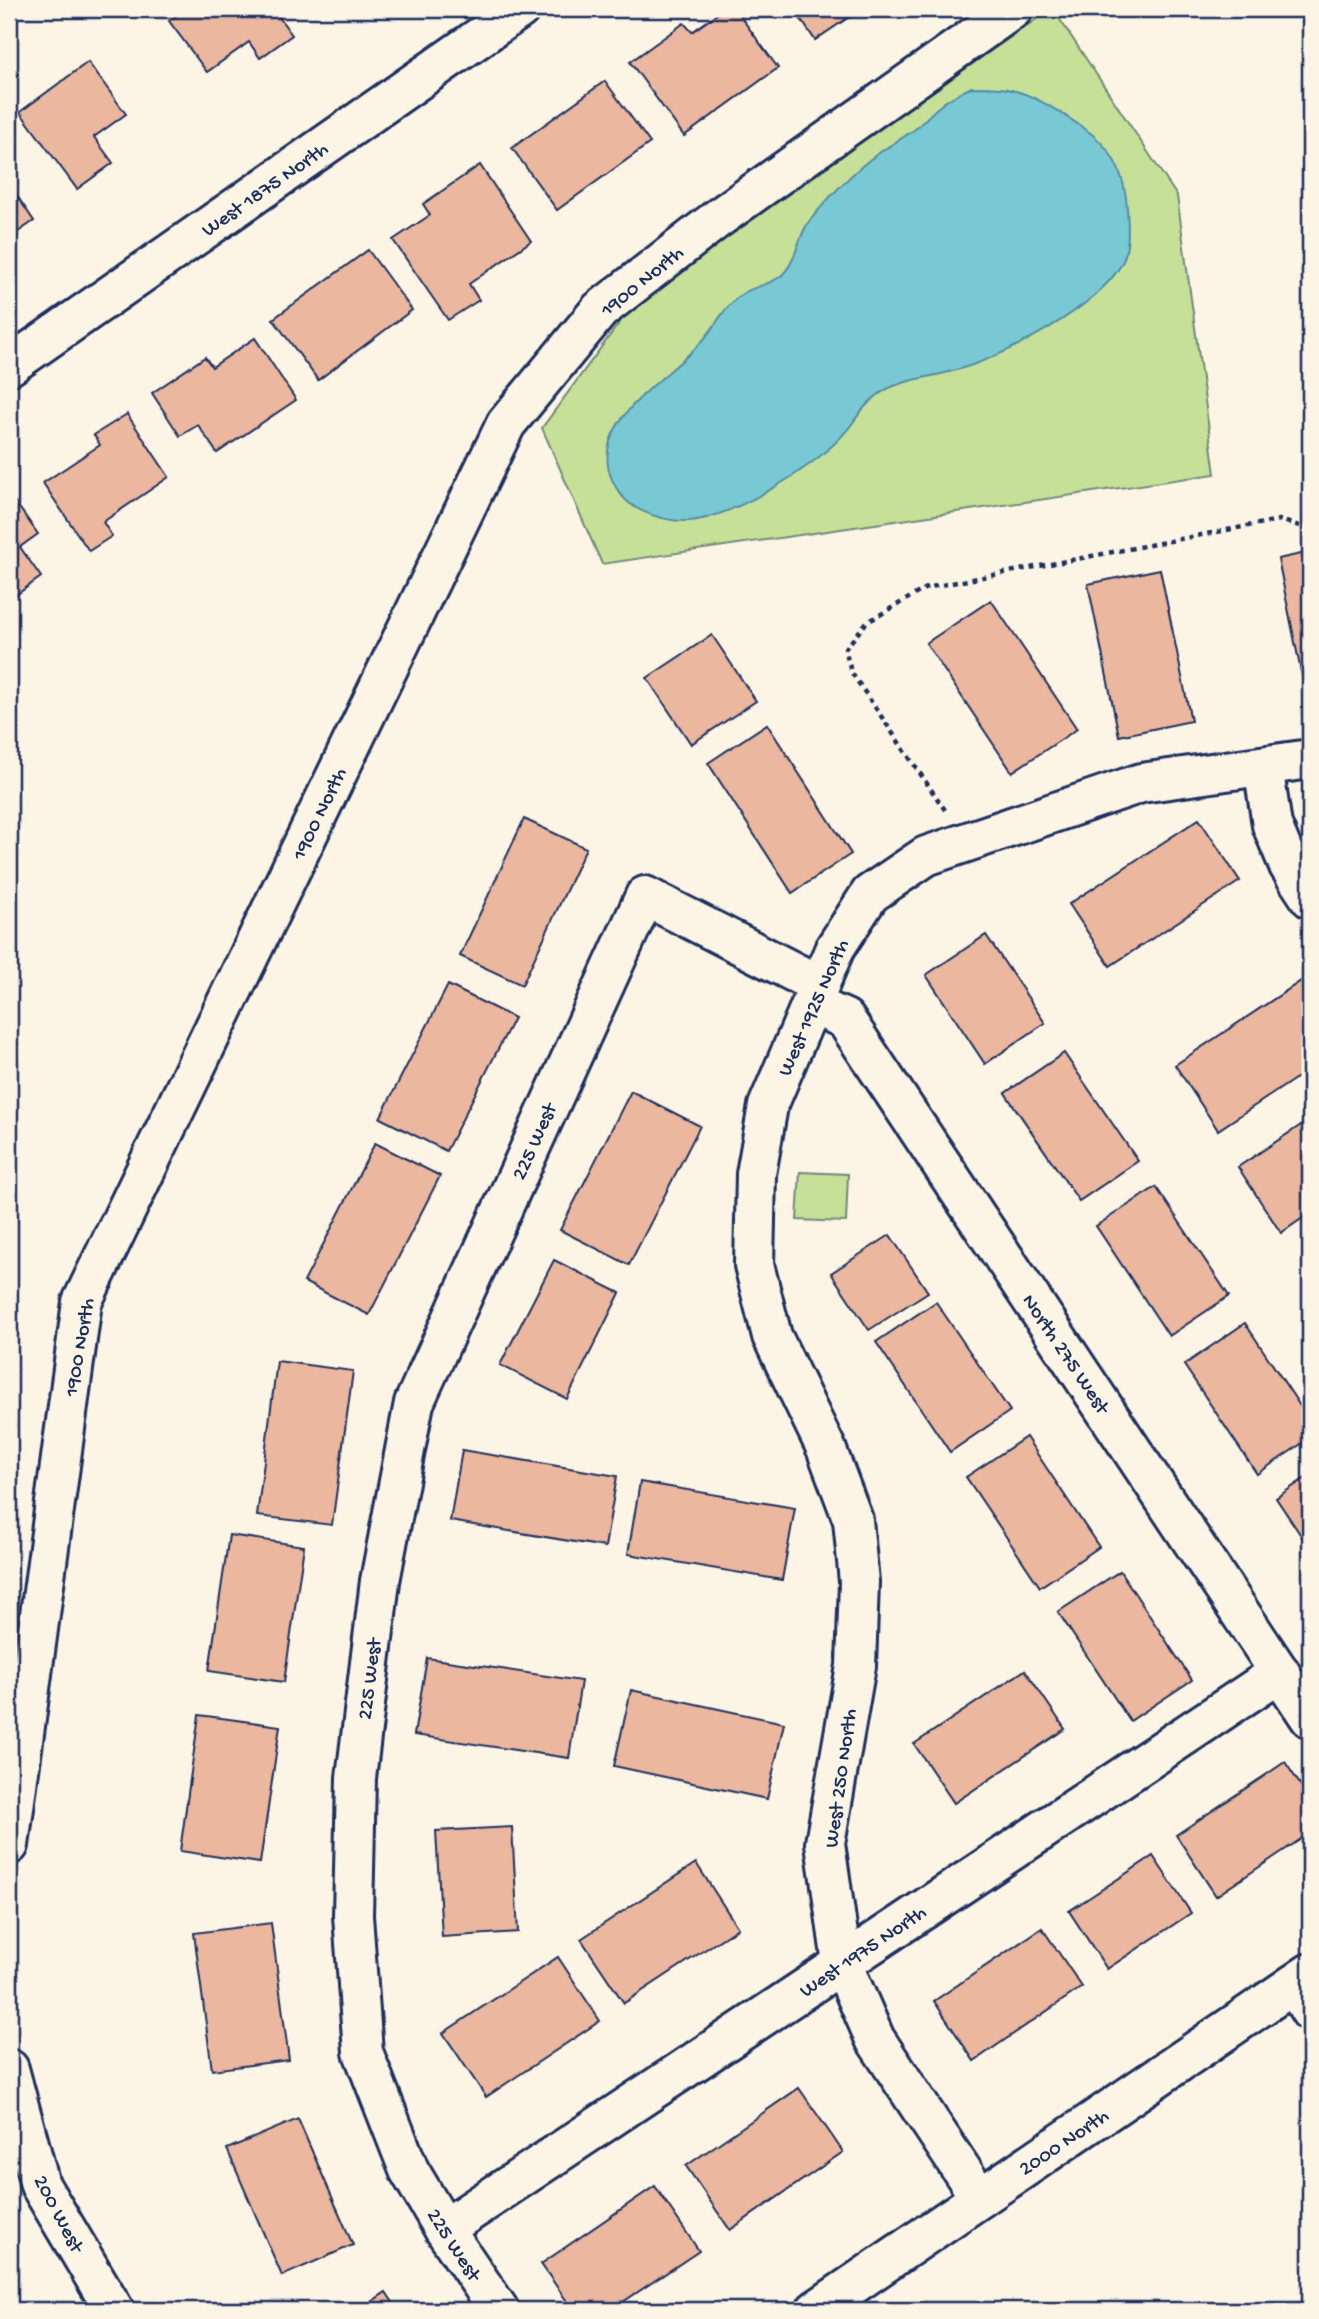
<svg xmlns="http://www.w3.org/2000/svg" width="1319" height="2319" font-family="'Gochi Hand',sans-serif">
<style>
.green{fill:#c7e097;stroke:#71887a;stroke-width:2}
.water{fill:#79c9d4;stroke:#538ba5;stroke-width:2}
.building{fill:#ebb79e;stroke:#1b2f5e;stroke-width:2}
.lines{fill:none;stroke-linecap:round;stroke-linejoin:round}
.minor-casing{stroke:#1b2f5e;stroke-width:44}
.path{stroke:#1b2f5e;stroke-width:4.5;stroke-dasharray:5 5;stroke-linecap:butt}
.minor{stroke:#fcf5e5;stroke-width:38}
.labels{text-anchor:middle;stroke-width:7;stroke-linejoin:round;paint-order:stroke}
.street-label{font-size:21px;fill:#1b2f5e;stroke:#fcf5e5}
</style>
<rect width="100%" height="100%" fill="#fcf5e5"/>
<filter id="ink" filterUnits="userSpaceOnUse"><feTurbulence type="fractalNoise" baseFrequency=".0143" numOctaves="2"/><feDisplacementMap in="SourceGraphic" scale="14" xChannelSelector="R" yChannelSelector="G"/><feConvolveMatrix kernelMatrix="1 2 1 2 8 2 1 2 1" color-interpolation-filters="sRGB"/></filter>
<g filter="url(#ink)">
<g class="green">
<polygon points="1051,9 1053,9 1177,196 1215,474 602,564 542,428 622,319 733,229"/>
<polygon points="800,1172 848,1174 846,1222 797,1220"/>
</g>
<path class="water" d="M972,87C989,87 1006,87 1022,93C1040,99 1069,118 1085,129C1112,147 1125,175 1127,208C1128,226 1130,249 1121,265C1096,308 1007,355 960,369C913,383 884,376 854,421C827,461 745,510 698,520C677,524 645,516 629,503C615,491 605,470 608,451C613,407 677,371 705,338C718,322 725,306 742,294C754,286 770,285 781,276C798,261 797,235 811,219C826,201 843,182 861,167C877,152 897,142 914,130C924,122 931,112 941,105C950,97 962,92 972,87Z"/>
<g class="building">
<polygon points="186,9 273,9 292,35 260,58 249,42 207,72 169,21"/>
<polygon points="724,9 735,9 778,68 684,136 630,62 684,23 692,32"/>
<polygon points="794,9 861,9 815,40"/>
<polygon points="88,62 126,114 94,137 113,163 77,189 20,112"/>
<polygon points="605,81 650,143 557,210 512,148"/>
<polygon points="480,165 531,241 469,284 479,300 448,320 393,240 430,215 423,204"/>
<polygon points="9,184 34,221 9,238"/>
<polygon points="368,250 412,310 318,380 273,319"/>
<polygon points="255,338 296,400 217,453 198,425 180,436 152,393 205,357 212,367"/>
<polygon points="127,414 169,477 103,522 112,536 89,551 43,483 100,445 94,435"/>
<polygon points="13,499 38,534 20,547 41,577 9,600 9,502"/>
<polygon points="1310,552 1310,711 1309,711 1278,559"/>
<polygon points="1160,569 1191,721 1119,736 1088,584"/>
<polygon points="991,600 1077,729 1012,772 926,643"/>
<polygon points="712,635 756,701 691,744 647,678"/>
<polygon points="767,724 851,854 792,893 708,763"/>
<polygon points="524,819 586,848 522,985 460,956"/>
<polygon points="1199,819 1240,881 1110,966 1069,904"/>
<polygon points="986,935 1045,1023 985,1064 926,975"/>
<polygon points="1304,979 1310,988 1310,1069 1218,1130 1175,1065"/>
<polygon points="448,985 514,1018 446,1151 380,1118"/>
<polygon points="1064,1053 1138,1161 1079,1201 1005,1093"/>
<polygon points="631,1091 700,1126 629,1265 560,1230"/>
<polygon points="1310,1119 1310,1213 1281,1233 1238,1167"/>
<polygon points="375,1143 440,1176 369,1315 304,1282"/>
<polygon points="1156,1187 1229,1296 1169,1336 1096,1226"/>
<polygon points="890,1235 928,1292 869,1330 831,1273"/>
<polygon points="554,1260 620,1293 567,1399 500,1365"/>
<polygon points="936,1302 1010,1411 950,1452 876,1342"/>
<polygon points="1245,1323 1310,1421 1310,1438 1257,1474 1184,1365"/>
<polygon points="277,1361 353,1371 332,1525 257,1516"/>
<polygon points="1026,1437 1099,1547 1040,1587 966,1477"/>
<polygon points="462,1450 617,1476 605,1547 450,1521"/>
<polygon points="1310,1475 1310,1549 1276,1498"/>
<polygon points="640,1482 795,1508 782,1580 628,1554"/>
<polygon points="229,1535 304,1546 284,1682 209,1671"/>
<polygon points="1120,1571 1192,1680 1130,1721 1058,1612"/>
<polygon points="427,1658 581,1681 569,1758 414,1735"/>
<polygon points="1025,1670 1065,1729 954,1803 914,1744"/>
<polygon points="631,1690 784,1723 767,1799 614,1766"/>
<polygon points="199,1715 280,1726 260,1863 180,1851"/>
<polygon points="1285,1762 1310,1799 1310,1833 1216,1896 1176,1835"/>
<polygon points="512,1827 518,1932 442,1937 436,1831"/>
<polygon points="1153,1856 1191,1913 1107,1969 1069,1911"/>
<polygon points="696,1863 738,1928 624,2003 581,1939"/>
<polygon points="271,1923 289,2060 212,2070 194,1933"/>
<polygon points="1042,1928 1082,1987 974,2061 934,2001"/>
<polygon points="558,1957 600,2021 486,2097 443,2033"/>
<polygon points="799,2088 843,2152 730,2230 686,2166"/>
<polygon points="298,2119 353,2245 282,2276 227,2149"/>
<polygon points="655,2186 699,2251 611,2310 573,2310 541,2264"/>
<polygon points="386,2292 398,2310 359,2310"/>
</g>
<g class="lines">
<defs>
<g id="minor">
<polyline points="9,366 520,9"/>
<polyline points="1263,766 1272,825 1289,866 1310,898"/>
<polyline points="811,1004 845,1019 1310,1718"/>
<polyline points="9,1845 82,1302 506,424 600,310 717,219 1013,9"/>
<polyline points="1294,1984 1310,2011"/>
<polyline points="9,2069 40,2185 114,2310"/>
<polyline points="980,2198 875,2039 842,1963 825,1843 856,1666 859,1582 853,1520 826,1448 772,1336 754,1265 756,1174 768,1106 835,948 870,894 926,856 1141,783 1310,759"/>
<polyline points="444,2229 1280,1672"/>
<polyline points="499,2310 444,2229 409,2170 363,2052 353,1916 356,1778 380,1581 414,1403 645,896 819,985"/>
<polyline points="816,2310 1310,1973"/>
</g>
</defs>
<use href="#minor" class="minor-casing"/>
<polyline class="path" points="945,810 851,672 845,649 866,623 926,588 1279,520 1310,529"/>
<use href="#minor" class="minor"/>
</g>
</g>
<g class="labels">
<g class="street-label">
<text transform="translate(264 188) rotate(-35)" y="7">West 1875 North</text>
<text transform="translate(641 280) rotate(-39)" y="7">1900 North</text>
<text transform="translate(318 813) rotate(-64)" y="7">1900 North</text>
<text transform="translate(812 1007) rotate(-66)" y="7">West 1925 North</text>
<text transform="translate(533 1141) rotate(-66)" y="7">225 West</text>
<text transform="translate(78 1347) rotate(-80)" y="7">1900 North</text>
<text transform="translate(1067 1353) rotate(56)" y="7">North 275 West</text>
<text transform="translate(368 1679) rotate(-83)" y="7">225 West</text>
<text transform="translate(839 1778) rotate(-82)" y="7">West 250 North</text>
<text transform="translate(862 1950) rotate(-34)" y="7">West 1975 North</text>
<text transform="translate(1063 2141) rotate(-34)" y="7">2000 North</text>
<text transform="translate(60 2213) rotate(62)" y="7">200 West</text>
<text transform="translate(455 2244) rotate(57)" y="7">225 West</text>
</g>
</g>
<rect width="1319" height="2319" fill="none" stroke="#fcf5e5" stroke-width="35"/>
<rect x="18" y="18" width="1284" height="2284" fill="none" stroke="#1b2f5e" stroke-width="2.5" filter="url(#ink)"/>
</svg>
